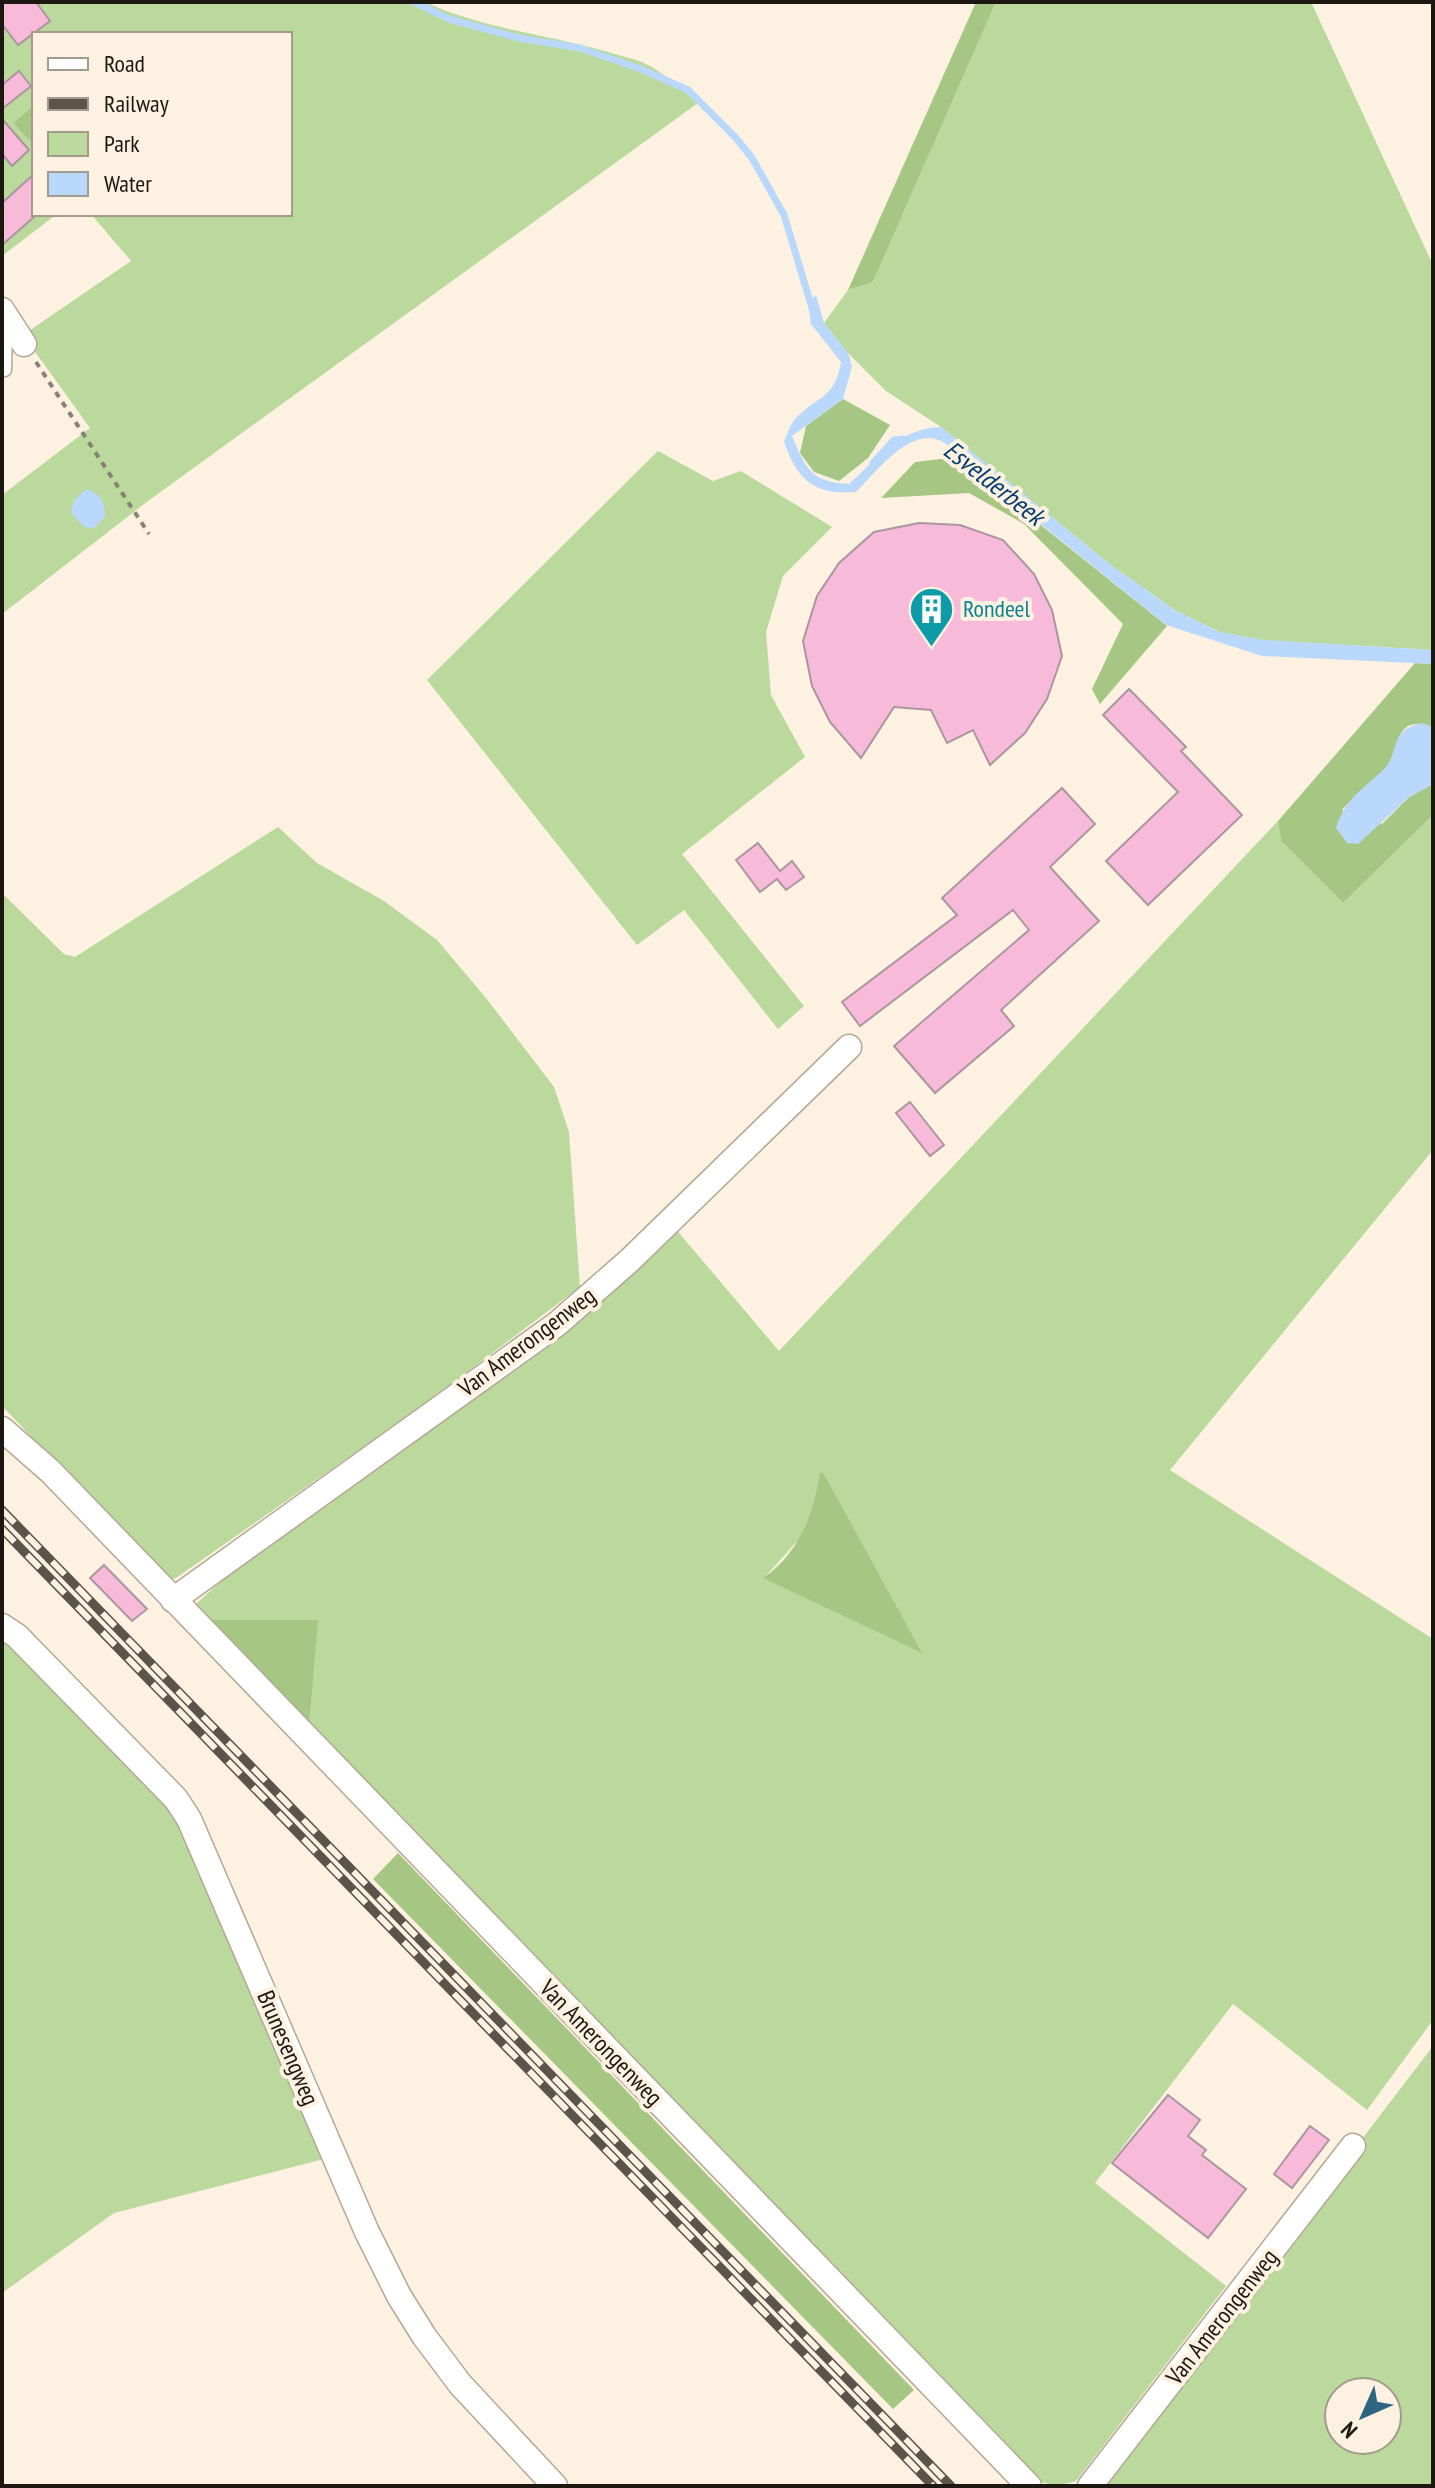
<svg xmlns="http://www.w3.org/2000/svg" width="1435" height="2488" font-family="'PT Sans Narrow',sans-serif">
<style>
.green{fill:#bbd99c;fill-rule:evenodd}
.forest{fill:#a6c783}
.water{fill:#b9d8fb}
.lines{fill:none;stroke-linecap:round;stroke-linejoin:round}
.stream{stroke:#b9d8fb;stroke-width:7}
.building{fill:#f7bbd9;stroke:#ab95a0;stroke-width:2}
.lane-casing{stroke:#b4a795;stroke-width:15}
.street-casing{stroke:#b4a795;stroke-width:27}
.path{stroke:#898076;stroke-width:4;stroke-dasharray:6 6;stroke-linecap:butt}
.lane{stroke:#fff;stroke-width:12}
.street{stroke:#fff;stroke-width:24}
.rail-casing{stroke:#5b544b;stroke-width:9}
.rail{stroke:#fdf1e2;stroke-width:6;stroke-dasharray:18;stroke-linecap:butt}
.labels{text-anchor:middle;stroke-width:8;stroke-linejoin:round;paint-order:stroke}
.culture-label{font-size:24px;fill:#0d838f;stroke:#fdf1e2;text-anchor:start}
.street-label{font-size:24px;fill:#1c1711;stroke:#fdf1e2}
.water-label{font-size:26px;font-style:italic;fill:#053d70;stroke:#fdf1e2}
</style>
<rect width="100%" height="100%" fill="#fdf1e2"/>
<g class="green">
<path d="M2,2H425C483,29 547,34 608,52C620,56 633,58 644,63C663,72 682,89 698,103L148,501L2,614V495L90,428L23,335L131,261L91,214H290V34H34V105L13,123L34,145V214H57L2,256Z"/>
<polygon points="996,2 1311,2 1433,265 1433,650 1261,640 1220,632 1176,611 1112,566 941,427 886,391 848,353 824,323 848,290 873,282"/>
<polygon points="658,451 713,481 741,471 832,527 783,576 766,632 771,695 805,757 682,854 804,1006 778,1029 684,910 637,945 427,680"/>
<path d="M1433,815V1150L1170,1470L1433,1639V2020L1367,2110L1233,2004L1095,2183L1226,2286L1076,2481C1054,2488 1043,2485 1025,2472L196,1620L189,1610L225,1578L569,1322L674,1227L779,1351L1278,821L1281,841L1343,903ZM820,1471L921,1652L764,1578L800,1538L816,1501Z"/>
<polygon points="278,827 317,863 384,901 437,940 486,998 554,1087 569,1132 580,1287 422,1406 176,1578 169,1580 2,1406 2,893 64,954 75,957"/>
<polygon points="2,1631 169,1805 324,2159 114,2213 2,2293"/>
<path d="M1433,2046V2486H1097ZM1339,2392H1387V2440H1339Z"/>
</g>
<g class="forest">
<polygon points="976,2 996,2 873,282 848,290"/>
<polygon points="34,105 34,145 13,123"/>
<polygon points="843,399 890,425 868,458 839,481 814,472 800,453 806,426"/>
<polygon points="956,457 1167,626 1100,704 1092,689 1123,624 1024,524 969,493 881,498 915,462"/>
<path d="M1415,663L1433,664V727C1395,714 1400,745 1388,765C1382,775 1352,799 1342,810L1382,824L1409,797L1433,784V815L1343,903L1281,841L1278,821Z"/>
<path d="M820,1471L825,1476L922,1653L763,1578C799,1554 815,1511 820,1471Z"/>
<polygon points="196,1620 318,1620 308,1736"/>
<polygon points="398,1853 914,2390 893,2409 373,1879"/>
</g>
<g class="water">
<path d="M816,295L824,323L848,353L852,366L843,399L792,436C806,469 811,482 849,484C878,458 900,428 941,427L1112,566L1176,611L1220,632L1264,640L1433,650V664L1262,656L1166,625L959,458C955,454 951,448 946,444C914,420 875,473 856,492C814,495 798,481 784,442C787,435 790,425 795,419C817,396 835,399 841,362L811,324L808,303Z"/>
<path d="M86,489C101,494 105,502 105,517L94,528L84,527L71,513L74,500Z"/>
<path d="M1422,723L1433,727V784L1409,797L1358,844L1347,843L1336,828C1345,798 1364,789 1384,769C1402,750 1387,731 1422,723Z"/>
</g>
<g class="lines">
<g class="stream">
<polyline points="414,2 449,19 519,38 580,48 641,69 688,90 736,138 752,158 784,215 812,308"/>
<polyline points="873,463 894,440 903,439"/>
</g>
</g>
<g class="building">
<polygon points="2,2 36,2 50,21 18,45 2,24"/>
<polygon points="19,71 31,86 2,109 2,85"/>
<polygon points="2,119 29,150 12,166 2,154"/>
<polygon points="34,174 34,217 2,245 2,203"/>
<polygon points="919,523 960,525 1003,540 1034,574 1052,610 1062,656 1047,699 1025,733 990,765 973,730 947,743 931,710 894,707 861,758 830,722 812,686 803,641 817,596 839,563 874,532"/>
<polygon points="1129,689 1186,747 1181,751 1242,815 1148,905 1106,861 1178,792 1103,715"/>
<polygon points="1062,788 1095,824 1050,867 1099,921 1001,1010 1014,1026 935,1093 894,1046 1029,930 1013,910 860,1026 842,1002 957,915 942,898"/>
<polygon points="758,843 780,871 792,861 804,877 786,890 777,879 760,892 736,860"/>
<polygon points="910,1102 944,1145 930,1156 896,1113"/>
<polygon points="104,1565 147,1609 132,1621 90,1578"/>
<polygon points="1168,2095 1200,2120 1188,2136 1206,2150 1202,2155 1246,2189 1208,2238 1112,2163"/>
<polygon points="1310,2126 1329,2140 1292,2188 1274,2174"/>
</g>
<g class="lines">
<defs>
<polyline id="lane" points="5,370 6,326"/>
<g id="street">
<polyline points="2,310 24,344"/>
<polyline points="2,1429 50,1471 1029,2486"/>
<polyline points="173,1600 557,1324 630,1260 849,1047"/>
<polyline points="2,1626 17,1636 176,1799 189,1819 367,2232 399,2296 424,2336 460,2384 555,2486"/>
<polyline points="1090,2486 1353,2146"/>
</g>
</defs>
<use href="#lane" class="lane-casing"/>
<use href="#street" class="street-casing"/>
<polyline class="path" points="36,362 149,534"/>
<use href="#lane" class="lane"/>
<use href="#street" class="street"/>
<defs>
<g id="rail">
<polyline points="2,1510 951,2486"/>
<polyline points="2,1529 933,2486"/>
</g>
</defs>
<use href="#rail" class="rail-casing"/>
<use href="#rail" class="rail"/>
</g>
<defs>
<symbol id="building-pin" viewBox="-11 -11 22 30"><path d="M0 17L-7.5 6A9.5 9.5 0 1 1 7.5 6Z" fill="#0f9aa8" stroke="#fdf1e2"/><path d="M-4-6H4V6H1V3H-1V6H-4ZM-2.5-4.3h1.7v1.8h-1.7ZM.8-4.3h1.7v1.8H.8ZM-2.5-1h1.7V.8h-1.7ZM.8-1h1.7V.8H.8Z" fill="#fff"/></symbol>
</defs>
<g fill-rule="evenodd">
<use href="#building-pin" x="906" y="584" width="51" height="69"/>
</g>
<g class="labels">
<g class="culture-label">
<text x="963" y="617">Rondeel</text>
</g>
<g class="street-label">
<text transform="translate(527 1342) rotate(-37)" y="8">Van Amerongenweg</text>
<text transform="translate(601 2043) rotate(46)" y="8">Van Amerongenweg</text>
<text transform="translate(288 2048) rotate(67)" y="8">Brunesengweg</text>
<text transform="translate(1222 2317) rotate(-52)" y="8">Van Amerongenweg</text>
</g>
<g class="water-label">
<text transform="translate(994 483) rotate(38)" y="9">Esvelderbeek</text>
</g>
</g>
<rect width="1435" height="2488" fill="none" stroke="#1c1711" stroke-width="8"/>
<rect x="32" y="32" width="260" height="184" fill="#fdf1e2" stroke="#a39a8e" stroke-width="2"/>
<rect x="48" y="58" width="40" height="12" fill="#ffffff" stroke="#a39a8e" stroke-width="2"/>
<text x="104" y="72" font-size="24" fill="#1c1711">Road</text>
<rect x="48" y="98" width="40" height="12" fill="#5b544b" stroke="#a39a8e" stroke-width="2"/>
<text x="104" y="112" font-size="24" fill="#1c1711">Railway</text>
<rect x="48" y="132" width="40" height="24" fill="#bbd99c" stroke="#a39a8e" stroke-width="2"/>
<text x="104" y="152" font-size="24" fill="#1c1711">Park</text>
<rect x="48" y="172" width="40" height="24" fill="#b9d8fb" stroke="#a39a8e" stroke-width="2"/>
<text x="104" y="192" font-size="24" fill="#1c1711">Water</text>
<g transform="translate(1363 2416) rotate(225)"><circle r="38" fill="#fdf1e2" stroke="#a39a8e" stroke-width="2"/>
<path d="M0-6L14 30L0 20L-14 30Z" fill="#2e6580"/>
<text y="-12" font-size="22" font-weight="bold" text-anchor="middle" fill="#1c1711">N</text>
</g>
</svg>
